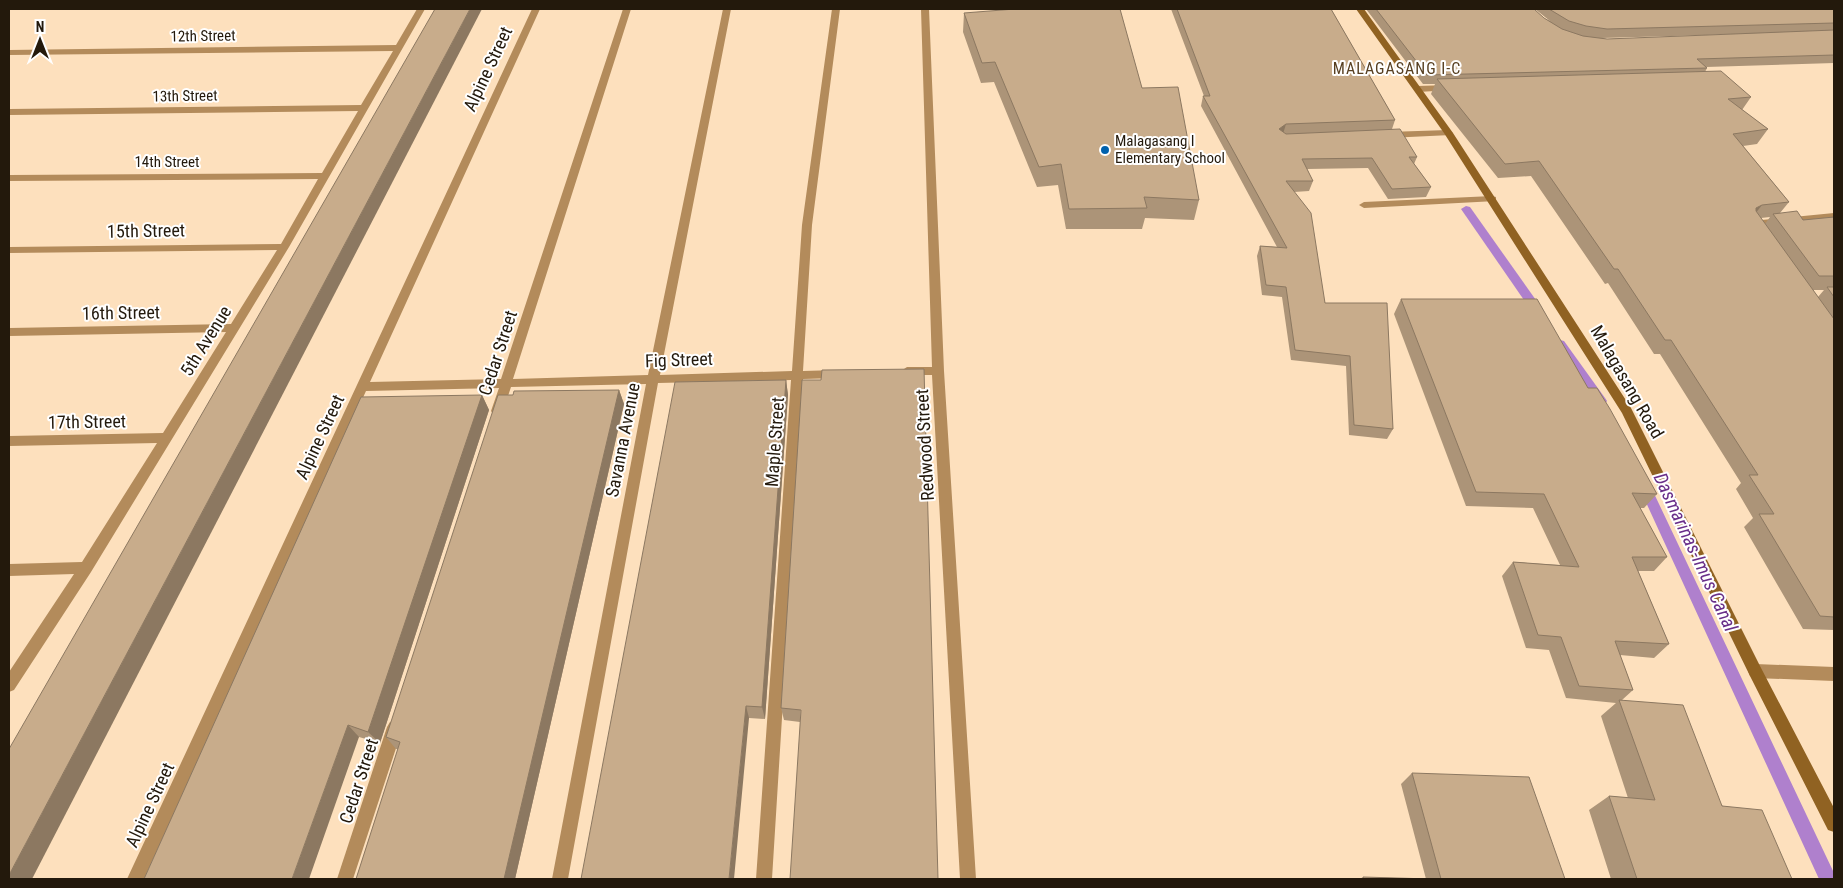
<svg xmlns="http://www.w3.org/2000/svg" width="1843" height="888" font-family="'Roboto Condensed',sans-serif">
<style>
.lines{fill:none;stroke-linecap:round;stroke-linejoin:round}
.stream{fill:#af80cd;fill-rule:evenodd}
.street{fill:#b38b5b;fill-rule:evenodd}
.secondary{fill:#906222;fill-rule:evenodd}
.wall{fill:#ac9478;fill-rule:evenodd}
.shaded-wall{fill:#8c7861}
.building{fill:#c8ac8b;stroke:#8c7861}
.poi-dot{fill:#0061ad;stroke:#fff;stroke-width:2}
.labels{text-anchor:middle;stroke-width:4;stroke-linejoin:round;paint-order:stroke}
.far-street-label{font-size:15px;fill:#23190c;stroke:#fff}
.far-poi-label{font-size:15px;fill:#23190c;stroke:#fff;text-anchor:start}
.far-quarter-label{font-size:16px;letter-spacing:1px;fill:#573f21;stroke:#fff}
.street-label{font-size:18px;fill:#23190c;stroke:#fff}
.water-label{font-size:19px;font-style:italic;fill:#692f89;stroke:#fff}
</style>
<rect width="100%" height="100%" fill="#fde0bd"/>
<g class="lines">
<g class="stream">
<polygon points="1466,206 1470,207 1543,310 1545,313 1543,316 1535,316 1461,209"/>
<polygon points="1560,340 1564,341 1605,398 1607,401 1605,404 1597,404 1556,347 1554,344 1556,341"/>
<polygon points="1644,480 1649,481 1650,485 1834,873 1834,879 1819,879 1638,485 1639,481"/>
</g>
<g class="street">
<polygon points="417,9 425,9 289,247 91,572 14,690 9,692 9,672 74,574 9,576 9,564 82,562 157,443 9,446 9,436 163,433 226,332 9,336 9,328 231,324 277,250 9,253 9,247 281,244 318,179 9,181 9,175 322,173 358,111 9,115 9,109 361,105 393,51 9,55 9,50 396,45"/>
<polygon points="532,9 540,9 370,382 501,379 623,9 631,9 513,379 648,375 723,9 731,9 660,375 792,371 802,225 832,9 840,9 812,225 803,371 837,370 843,374 837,378 803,379 772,879 756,879 791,380 658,383 568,879 552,879 646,384 511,387 503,411 501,414 493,414 491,411 499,388 366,391 144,879 127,879"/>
<polygon points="921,9 929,9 944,371 976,879 960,879 932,375 907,375 901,371 907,367 932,367"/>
<polygon points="1449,85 1452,86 1452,90 1418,92 1414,89 1418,86"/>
<polygon points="1448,130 1453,133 1451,135 1388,138 1383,135 1388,132"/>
<polygon points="1492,196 1496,197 1496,201 1364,208 1359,205 1364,202"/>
<polygon points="1834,213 1834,219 1751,227 1746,224 1751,221"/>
<polygon points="1755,664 1834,667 1834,681 1755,678 1750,676 1748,671 1750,666"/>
<polygon points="395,720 400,722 403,727 353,879 337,879 387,727 390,722"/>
</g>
<polygon class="secondary" points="1356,9 1364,9 1453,133 1631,408 1760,666 1834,808 1834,832 1828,830 1750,676 1622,413 1444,133"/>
</g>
<g class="wall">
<polygon points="1171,9 1331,9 1395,120 1392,129 1417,157 1414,164 1431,187 1426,197 1388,199 1368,168 1307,169 1313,181 1309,191 1294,192 1325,303 1393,429 1387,439 1349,435 1346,366 1291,360 1282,297 1262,295 1257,256 1260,246 1277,247 1201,106 1203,96 1204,96"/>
<path d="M1366,9H1534L1544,18L1550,21L1535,9H1834V63L1706,67L1707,68L1705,72L1751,97L1742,110L1768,129L1757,144L1743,146L1789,202L1780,213L1803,220L1834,217V630L1803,629L1744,527L1753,518L1736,489L1741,483L1660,354H1654L1608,283L1605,284L1531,176L1498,178L1431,94L1435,84H1423ZM1742,34L1607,39L1602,38ZM1770,217L1765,224L1761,218ZM1813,290H1824L1818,297Z"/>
<polygon points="964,13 1142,88 1199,200 1194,220 1145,218 1142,229 1066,229 1058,185 1037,187 994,82 981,83 963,32"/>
<polygon points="1401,299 1588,388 1657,494 1644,508 1640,508 1667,557 1654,571 1638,571 1669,644 1654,658 1620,655 1633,690 1622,700 1792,879 1611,879 1589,810 1609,796 1628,798 1601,716 1616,703 1566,698 1549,650 1526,648 1502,576 1513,562 1560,565 1533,508 1466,506 1394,314"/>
<polygon points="786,380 788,395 765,719 749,718 581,879"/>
<polygon points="821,380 800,722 784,720 781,708"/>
<polygon points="619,390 624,404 515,879 356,879 398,749 396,749 386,737 513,395"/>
<polygon points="482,395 489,410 380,743 359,737 144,879"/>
<polygon points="1412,773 1565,879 1360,879 1363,877 1426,879 1401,784"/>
</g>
<g class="shaded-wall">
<polygon points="470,9 482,9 32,879 9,879 9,875"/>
<polygon points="1286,124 1283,134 1279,129"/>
<polygon points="1762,205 1751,219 1756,208"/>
<polygon points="786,380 788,395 765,719 762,707"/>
<polygon points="619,390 624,404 515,879 504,879"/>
<polygon points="482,395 489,410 380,743 368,732"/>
<polygon points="746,706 749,718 734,879 729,879"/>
<polygon points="348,725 359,737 309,879 292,879"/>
</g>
<g class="building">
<polygon points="435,9 470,9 9,875 9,749"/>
<polygon points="1015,9 1120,9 1142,88 1178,87 1199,200 1144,197 1147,208 1069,209 1061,164 1039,167 995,62 982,63 964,13"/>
<polygon points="1177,9 1331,9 1395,120 1286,124 1279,129 1286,134 1400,129 1417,157 1409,157 1431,187 1392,189 1372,158 1302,159 1313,181 1286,181 1311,213 1325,303 1387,303 1393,429 1354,425 1350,356 1295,350 1286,287 1266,285 1260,246 1287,248 1203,96 1210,96"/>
<polygon points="1376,9 1534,9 1544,18 1562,29 1583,36 1607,39 1834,30 1834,55 1697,59 1707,68 1427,75"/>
<polygon points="1549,9 1834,9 1834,23 1607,29 1586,26 1569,21"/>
<polygon points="1721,71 1751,97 1728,99 1768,129 1733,134 1789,202 1762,205 1756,208 1756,211 1834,319 1834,617 1820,616 1759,514 1774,514 1749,475 1758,475 1671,340 1665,340 1618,269 1614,269 1539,161 1505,164 1437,79"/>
<polygon points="1797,211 1803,220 1834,217 1834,276 1819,276 1773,214"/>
<polygon points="1827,287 1834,287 1834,297"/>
<polygon points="1401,299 1537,299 1588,388 1597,388 1610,409 1657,494 1632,493 1667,557 1632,557 1669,644 1615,641 1633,690 1579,686 1561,637 1538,635 1513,562 1579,567 1544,494 1476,492"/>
<polygon points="924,369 938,879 790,879 801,710 781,708 802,380 821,380 822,370"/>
<polygon points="786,380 762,707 746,706 729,879 581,879 675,382"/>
<polygon points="619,390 504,879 356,879 400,742 386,737 498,395 513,395 514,391"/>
<polygon points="482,395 368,732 348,725 292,879 144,879 361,397"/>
<polygon points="1619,700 1683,705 1722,806 1762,810 1792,879 1637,879 1609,796 1655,800"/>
<polygon points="1412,773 1529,777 1565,879 1441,879"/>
<polygon points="1363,877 1430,879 1364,879"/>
</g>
<circle class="poi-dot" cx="1105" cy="150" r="5"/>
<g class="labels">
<g class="far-street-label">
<text transform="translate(203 36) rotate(-1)" y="5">12th Street</text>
<text transform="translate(185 96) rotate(-1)" y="5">13th Street</text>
<text x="167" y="167">14th Street</text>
</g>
<g class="far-poi-label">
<text x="1115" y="146">Malagasang I<tspan x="1115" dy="17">Elementary School</tspan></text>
</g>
<g class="far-quarter-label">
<text x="1397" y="74">MALAGASANG I-C</text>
</g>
<g class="street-label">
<text transform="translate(488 69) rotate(-65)" y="6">Alpine Street</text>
<text transform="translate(146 231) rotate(-1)" y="6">15th Street</text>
<text transform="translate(121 313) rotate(-1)" y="6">16th Street</text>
<text transform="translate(206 341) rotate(-58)" y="6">5th Avenue</text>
<text transform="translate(498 353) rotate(-72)" y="6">Cedar Street</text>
<text transform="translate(679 360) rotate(-2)" y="6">Fig Street</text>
<text transform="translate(1627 382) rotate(60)" y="6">Malagasang Road</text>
<text transform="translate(87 422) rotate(-1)" y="6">17th Street</text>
<text transform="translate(320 437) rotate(-65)" y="6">Alpine Street</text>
<text transform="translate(623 440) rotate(-79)" y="6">Savanna Avenue</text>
<text transform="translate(775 442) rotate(-86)" y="6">Maple Street</text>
<text transform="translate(925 445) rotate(-93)" y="6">Redwood Street</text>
<text transform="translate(359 781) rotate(-72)" y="6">Cedar Street</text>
<text transform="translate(150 805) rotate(-65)" y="6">Alpine Street</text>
</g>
<g class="water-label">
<text transform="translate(1696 552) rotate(65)" y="7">Dasmarinas-Imus Canal</text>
</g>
</g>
<rect width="1843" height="888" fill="none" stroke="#23190c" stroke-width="20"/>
<g transform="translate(40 40)" stroke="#ffffff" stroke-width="4" paint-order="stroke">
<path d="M0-4L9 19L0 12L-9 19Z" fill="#23190c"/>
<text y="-8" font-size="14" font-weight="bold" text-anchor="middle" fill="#23190c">N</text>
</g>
</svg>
